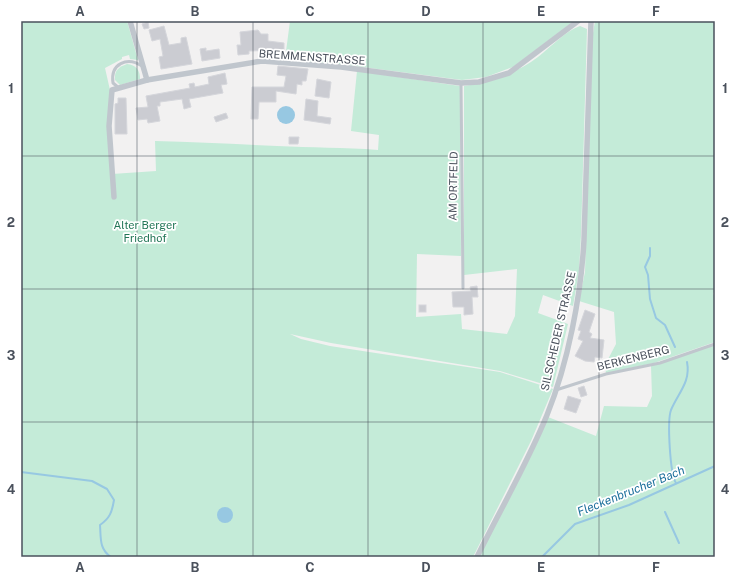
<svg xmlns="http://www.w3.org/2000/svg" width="736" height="578" font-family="'Public Sans',sans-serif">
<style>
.green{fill:#c4ebd8}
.water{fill:#97c8e2}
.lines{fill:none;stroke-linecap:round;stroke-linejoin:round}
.stream{stroke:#97c8e2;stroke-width:2}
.building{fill:#cbccd2;stroke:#d5d6db}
.lane{stroke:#c0c6cd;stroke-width:3}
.street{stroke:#c0c6cd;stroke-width:5.5}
.grid{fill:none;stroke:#4a515c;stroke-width:1;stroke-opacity:0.55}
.labels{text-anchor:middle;stroke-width:3.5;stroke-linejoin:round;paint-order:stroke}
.street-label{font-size:11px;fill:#4a515c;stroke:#fff}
.park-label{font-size:11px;fill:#227657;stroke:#fff}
.water-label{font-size:12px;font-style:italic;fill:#1d709c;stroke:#fff}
.neatline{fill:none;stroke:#4a515c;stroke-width:1.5}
.grid-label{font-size:13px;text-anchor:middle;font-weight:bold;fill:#4a515c}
</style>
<rect width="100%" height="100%" fill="#f2f1f1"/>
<g class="green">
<path d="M21,21H127L138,60L130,59L129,55L122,57V59L105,68L110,90L112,174L156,171L155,141C196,142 236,144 277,146C311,148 344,147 378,150L379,135L351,131L357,71L460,86L461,256L417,254L416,317L461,314L462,329L507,334L515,316L517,269L464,275V86C492,81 515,74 538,57C552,46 564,32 580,26L587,29L581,235L579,271L573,306L543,295L538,313L568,324L553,387L500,371L331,343L290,334L301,339L330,346L500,372L553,389L531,441L473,557H21Z"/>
<polygon points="290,21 574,21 513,67 486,77 462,80 339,64 285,59"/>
<polygon points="595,21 715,21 715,292 713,293 715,298 715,342 654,363 606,373 605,365 616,344 614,312 579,301 585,272 592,39"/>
<path d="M127,64C136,65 140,70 140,79L120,85L115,80C114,70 119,67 127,64Z"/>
<polygon points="715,344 715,557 479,557 548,417 596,436 604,406 647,407 652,396 651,366"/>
</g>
<g class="water">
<circle cx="286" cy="115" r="9"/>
<circle cx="225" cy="515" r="8"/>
</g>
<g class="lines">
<g class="stream">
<polyline points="650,248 650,256 645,267 648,275 650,299 656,318 665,325 675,347"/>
<path d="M21,472L92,481L107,489L114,500C112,512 110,518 100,525C101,538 99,549 111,557"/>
<path d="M676,483C670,474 667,421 671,410C678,393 691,382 687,362"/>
<polyline points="665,512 679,543"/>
<polyline points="542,557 575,524 629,505 715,466"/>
</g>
</g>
<g class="building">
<polygon points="148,22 149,28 144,29 142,24"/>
<polygon points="164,26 169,45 181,43 181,38 186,37 192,64 161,69 159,57 163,56 160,39 152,41 149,30"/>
<polygon points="258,30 261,34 268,34 268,41 284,43 284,50 249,51 249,54 238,55 237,45 241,45 240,32"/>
<polygon points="206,48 206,51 219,49 220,58 202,61 200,49"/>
<polygon points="278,66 308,69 306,81 302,81 302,85 297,84 296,94 276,91 276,102 259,102 258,119 251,119 252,87 284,87 286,76 277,75"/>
<polygon points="225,73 227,84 221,85 223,93 189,99 191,107 184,109 182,99 160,102 160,106 157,106 160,121 148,123 147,119 138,120 136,108 148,107 146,96 190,88 189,84 194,83 195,87 209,84 208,77"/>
<polygon points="317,79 331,82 329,98 315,96"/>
<polygon points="118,98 126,98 127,134 115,134 115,104 118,103"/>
<polygon points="306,99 318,101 317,116 331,118 330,124 304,120"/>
<polygon points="226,113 228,118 216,122 214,117"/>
<polygon points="289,137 299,137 298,144 289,144"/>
<polygon points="477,286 478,297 472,297 473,314 464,315 464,307 453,307 452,292 471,291 470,287"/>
<rect x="419" y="305" width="7" height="7"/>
<polygon points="585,310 595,314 589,332 592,334 590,338 604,340 602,358 595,357 594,362 585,361 575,356 583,341 578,339 581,331 578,330"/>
<polygon points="584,386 587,395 581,397 578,388"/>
<polygon points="568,396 581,400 576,413 564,409"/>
</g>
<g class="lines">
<g class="lane">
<polyline points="461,83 463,288"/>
<path d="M119,88L113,83C110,64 127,56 142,66"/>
<polyline points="556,390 606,374 660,363 715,344"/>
</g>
<g class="street">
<polyline points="130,21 147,80"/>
<polyline points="114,197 109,126 112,90 147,80 262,61 341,67 461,83 479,82 509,73 578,21"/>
<path d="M477,557C500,510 527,464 547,415C568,363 581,296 584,240L591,21"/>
</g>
</g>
<path class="grid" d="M137,21V557M253,21V557M368,21V557M483,21V557M599,21V557M21,156H715M21,289H715M21,422H715"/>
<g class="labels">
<g class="street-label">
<text transform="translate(312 57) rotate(4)" y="4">BREMMENSTRASSE</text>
<text transform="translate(453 186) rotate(-89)" y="4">AM ORTFELD</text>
<text transform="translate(558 331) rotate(-77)" y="4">SILSCHEDER STRASSE</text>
<text transform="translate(633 358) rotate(-14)" y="4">BERKENBERG</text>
</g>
<g class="park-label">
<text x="145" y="229">Alter Berger<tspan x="145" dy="13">Friedhof</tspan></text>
</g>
<g class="water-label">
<text transform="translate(631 491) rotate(-22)" y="4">Fleckenbrucher Bach</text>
</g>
</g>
<rect width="736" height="578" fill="none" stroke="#ffffff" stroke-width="44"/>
<rect x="22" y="22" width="692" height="534" class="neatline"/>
<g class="grid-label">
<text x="80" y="16">A</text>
<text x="195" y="16">B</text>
<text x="310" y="16">C</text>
<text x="426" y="16">D</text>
<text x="541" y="16">E</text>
<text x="656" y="16">F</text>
<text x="11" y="93">1</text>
<text x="725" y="93">1</text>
<text x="11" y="227">2</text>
<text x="725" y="227">2</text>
<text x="11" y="360">3</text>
<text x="725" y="360">3</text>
<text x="11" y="494">4</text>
<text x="725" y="494">4</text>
<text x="80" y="572">A</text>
<text x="195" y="572">B</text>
<text x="310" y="572">C</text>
<text x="426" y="572">D</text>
<text x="541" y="572">E</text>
<text x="656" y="572">F</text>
</g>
</svg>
